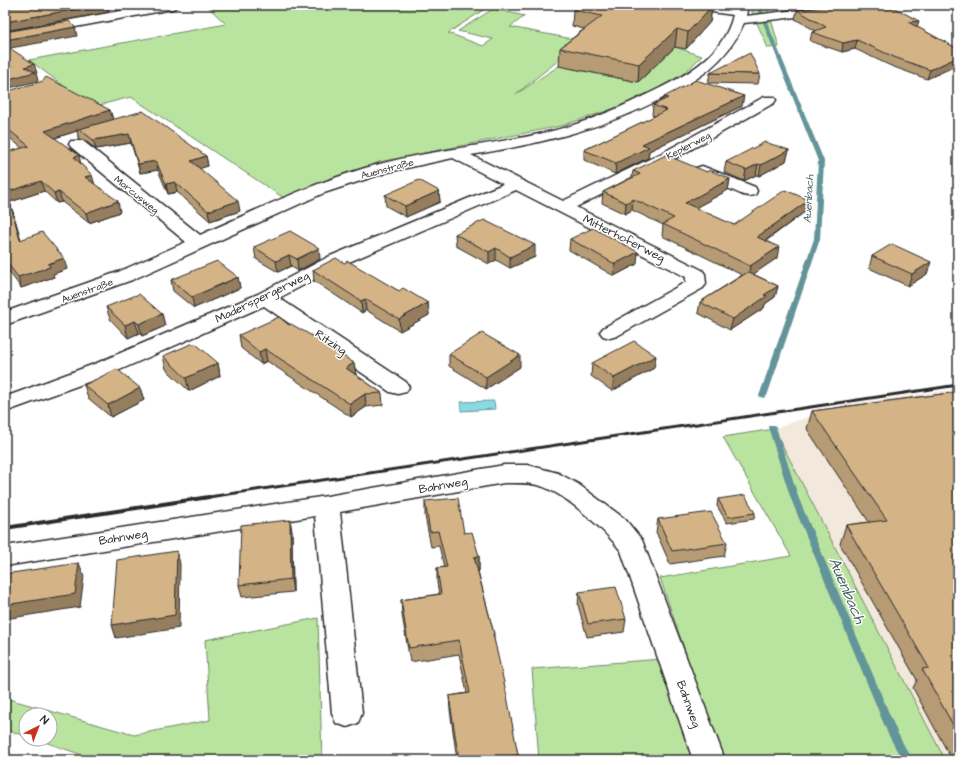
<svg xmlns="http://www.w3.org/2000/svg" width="963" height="765" font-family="'Architects Daughter',sans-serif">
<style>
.built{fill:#f2e8db}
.green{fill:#b9e4a0;stroke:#728866}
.water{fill:#89dae3;stroke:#639499}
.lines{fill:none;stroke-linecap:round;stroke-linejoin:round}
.stream{fill:#639499;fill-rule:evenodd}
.minor-casing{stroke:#2b2b2b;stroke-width:3}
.minor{fill:#fff;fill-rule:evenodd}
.rail-far1{stroke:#2b2b2b;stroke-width:3}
.rail{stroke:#2b2b2b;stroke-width:4}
.wall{fill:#b69b74;stroke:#2b2b2b}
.shaded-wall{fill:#947e5e;stroke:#2b2b2b}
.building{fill:#d4b487;stroke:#2b2b2b}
.labels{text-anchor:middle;stroke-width:3;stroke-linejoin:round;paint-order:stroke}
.far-street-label{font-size:10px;fill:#2b2b2b;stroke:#fff}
.far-water-label{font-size:11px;font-style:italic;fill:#476062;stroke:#fff}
.street-label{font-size:12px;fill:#2b2b2b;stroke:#fff}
.near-water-label{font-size:16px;font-style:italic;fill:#476062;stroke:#fff}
</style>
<rect width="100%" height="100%" fill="#fff"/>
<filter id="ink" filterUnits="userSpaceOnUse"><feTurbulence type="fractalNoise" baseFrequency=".025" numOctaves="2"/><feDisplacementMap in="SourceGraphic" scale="8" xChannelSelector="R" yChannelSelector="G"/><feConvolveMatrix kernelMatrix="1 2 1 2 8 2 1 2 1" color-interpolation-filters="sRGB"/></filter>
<g filter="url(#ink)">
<polygon class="built" points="958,389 958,760 945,760 774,429 842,405"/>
<g class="green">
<polygon points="206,5 547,5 539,10 488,7 448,33 483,46 493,39 458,31 493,9 525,16 510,27 583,41 516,94 559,66 637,82 675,47 702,56 664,92 561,126 379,162 284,198 131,97 92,107 29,60 226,24"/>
<polygon points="752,5 767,5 779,47 768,48 752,12"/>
<polygon points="774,429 945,760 539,760 532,669 687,657 660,578 791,556 723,437"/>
<polygon points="318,618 322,760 97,760 36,739 50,739 50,715 26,715 26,736 5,730 5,698 134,735 210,720 205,640"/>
</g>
<polygon class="water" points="494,401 495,409 461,411 461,402"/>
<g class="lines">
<g class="stream">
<polygon points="756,5 760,5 824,161 820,239 767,396 763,398 759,396 814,239 818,161"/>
<polygon points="769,425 775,425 776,427 799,499 897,732 912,760 902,760 888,734 791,499 768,427"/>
</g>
<defs>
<g id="minor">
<polygon points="153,5 179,5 173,9 5,40 5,32"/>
<path d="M684,5H713L735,8L736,5H748L746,16L835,5H872L866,9L744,23C727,62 697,81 661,99C600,130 538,144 471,155L563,201L662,153L764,97H774L776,100L774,103L674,159L576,207L702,270L705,274L706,284L703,288L617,336L610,338L603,336L600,332L603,328L686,282V277L516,190L342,265L279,298L406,382L409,387L406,392L398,394L390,392L264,306L113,373L5,412V397L97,363L258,294L328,257L503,184L453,158L388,172L324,193L132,280L5,325V312L118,272L186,242L71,147L69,144L71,141H83L200,235C254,211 308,185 365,168C426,150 490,146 552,131C589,122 624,106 658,89C691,73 724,53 733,15L690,9Z"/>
<polygon points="702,166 755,187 757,191 755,195 749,196 743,195 696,174 694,171 696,168"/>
<path d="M504,465H528L558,473L578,484L625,519L642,540L725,760H693L621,551C605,530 566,494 541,486C529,482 516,483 504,483L340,512L362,713L358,723L347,727L336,723L332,713L315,516L5,566V546L327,496Z"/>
</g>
</defs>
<use href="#minor" class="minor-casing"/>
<use href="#minor" class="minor"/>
<polyline class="rail-far1" points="202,498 958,385"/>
<polyline class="rail" points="5,528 209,497"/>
</g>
<g class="wall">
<polygon points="797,5 823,5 802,8"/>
<polygon points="712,6 710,22 686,49 675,47 638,82 559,66 560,48 584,29 572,26 573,10"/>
<polygon points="797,10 917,27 958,49 927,79 891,66 855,49 842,52 810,41 812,32 816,31 795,19"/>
<polygon points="710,73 760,74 758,84 708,83"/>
<polygon points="5,92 110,110 113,120 206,156 208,166 199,168 240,211 210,221 177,192 168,194 158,170 140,173 131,143 96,149 84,140 79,140 77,131 55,138 81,164 95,185 120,212 89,223 62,202 57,203 44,191 10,202 21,240 67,269 53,274 54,277 21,288 5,266 5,153 22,148 5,134"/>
<polygon points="664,97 742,106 649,151 648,158 615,174 584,160 584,150 655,116 652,115 653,105 664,100"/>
<polygon points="789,150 786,161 759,176 756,175 744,181 724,172 726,162"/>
<polygon points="633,171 707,172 730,179 728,190 695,208 734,225 809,200 806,211 766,241 777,258 753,274 778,286 775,297 765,304 764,308 730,330 698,313 700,302 742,275 662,236 663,225 632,210 625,214 602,203 603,192 632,177"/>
<polygon points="439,191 440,202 406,217 386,206 385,195"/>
<polygon points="455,234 535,257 510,268 496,260 489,264 456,246"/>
<polygon points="570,239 637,264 614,276 569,250"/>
<polygon points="254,247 320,259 298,271 291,266 278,272 256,259"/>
<polygon points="872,256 927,274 908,286 869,268"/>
<polygon points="344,263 399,291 428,303 429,315 400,331 366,310 362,313 314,281 313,270"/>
<polygon points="238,277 240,288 194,308 173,291 171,280"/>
<polygon points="106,307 162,314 165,326 142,336 139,333 128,338 110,319"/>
<polygon points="289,325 354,363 356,375 382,393 383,405 366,407 351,417 267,361 261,364 241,348 239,335"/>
<polygon points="449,354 520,367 486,389 449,366"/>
<polygon points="163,356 218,363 220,376 189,391 166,369"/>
<polygon points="592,363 654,368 612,391 591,376"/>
<polygon points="84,385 140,388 144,400 111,417 88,398"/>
<polygon points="958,392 958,760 952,760 913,688 917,680 840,544 846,525 869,522 807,429 812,411"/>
<polygon points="718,499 755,513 754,519 727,523 717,506"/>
<polygon points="425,501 464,533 479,556 479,571 478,571 494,634 494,641 518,755 518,760 457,760 450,710 449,696 467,693 459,654 410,662 402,615 401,600 439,594 437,583 437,568 444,567 439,546 431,547 425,516"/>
<polygon points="658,519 727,543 724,556 670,564 656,532"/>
<polygon points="290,520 292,532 293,592 242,597 239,585"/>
<polygon points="579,592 626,619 624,632 587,637 578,605"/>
</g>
<g class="shaded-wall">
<polygon points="98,5 108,5 109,12 5,31 5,22"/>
<polygon points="802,5 823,5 802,8"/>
<polygon points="712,6 710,22 686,49 688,32"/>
<polygon points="919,21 916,30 908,22"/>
<polygon points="75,27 77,36 5,49 5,40"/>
<polygon points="677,29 675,47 638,82 639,64"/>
<polygon points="857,40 855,49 842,52 843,43"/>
<polygon points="958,57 958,65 927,79 930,70"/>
<polygon points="34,64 37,73 36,73 38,81 5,89 5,80 25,67"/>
<polygon points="744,96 742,106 649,151 648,158 615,174 616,163 642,144"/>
<polygon points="110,110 113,120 76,130 77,131 48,140 45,131"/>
<polygon points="129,134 131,143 96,149 93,140"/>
<polygon points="789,150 786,161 759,176 761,165"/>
<polygon points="79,155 81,165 74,157"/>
<polygon points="206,156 208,166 192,171 191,161"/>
<polygon points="156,161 158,170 140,173 138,164"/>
<polygon points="758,164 756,175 744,181 746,170"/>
<polygon points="92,175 95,185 85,177"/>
<polygon points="730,179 728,190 684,214 685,203"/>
<polygon points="41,181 44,191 10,202 24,251 7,192"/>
<polygon points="175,182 177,192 168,194 166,184"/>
<polygon points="439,191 440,202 406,217 405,206"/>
<polygon points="59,192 62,202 57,203 54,193"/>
<polygon points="633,199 632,210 625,214 626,203"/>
<polygon points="809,200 806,211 755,248 757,237"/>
<polygon points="118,201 120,212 89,223 86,213"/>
<polygon points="238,201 240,211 210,221 208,211"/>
<polygon points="535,245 535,257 510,268 510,257"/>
<polygon points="779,247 777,258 748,278 750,266"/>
<polygon points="319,248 320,259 298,271 297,259"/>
<polygon points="496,248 496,260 489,264 489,252"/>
<polygon points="638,252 637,264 614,276 615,264"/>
<polygon points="289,255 291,266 278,272 276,261"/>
<polygon points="64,258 67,269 53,274 54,277 21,288 18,277 48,264"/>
<polygon points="931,262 927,274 908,286 912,274"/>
<polygon points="238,277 240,288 194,308 192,297"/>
<polygon points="778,286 775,297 765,304 764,308 730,330 733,319 764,295"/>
<polygon points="365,299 366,310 362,313 361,301"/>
<polygon points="428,303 429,315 400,331 399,319"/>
<polygon points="162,314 165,326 142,336 139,324"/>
<polygon points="135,321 139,333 128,338 125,325"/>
<polygon points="265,349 267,361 261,364 259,352"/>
<polygon points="520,355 520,367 486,389 486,377"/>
<polygon points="656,356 654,368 612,391 614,378"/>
<polygon points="218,363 220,376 189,391 186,378"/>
<polygon points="354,363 356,375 346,368"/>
<polygon points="140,388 144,400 111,417 108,405"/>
<polygon points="365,394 366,407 351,417 350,404"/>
<polygon points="290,520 292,532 293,592 291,579"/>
<polygon points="177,551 180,564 179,628 116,638 112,625"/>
<polygon points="479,556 479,571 475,571 474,557"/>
<polygon points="79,563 84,576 80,607 5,619 5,605"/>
</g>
<g class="building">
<polygon points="5,5 98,5 5,22"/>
<polygon points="579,5 708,5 712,6 688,32 677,29 639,64 560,48 602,16 573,10"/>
<polygon points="844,5 889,5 919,21 908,22 958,49 958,57 930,70 894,57 857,40 843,43 812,32 826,27 797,10"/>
<polygon points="69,21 75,27 5,40 5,32"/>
<polygon points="5,45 34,64 25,67 35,72 5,80"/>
<polygon points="750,53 760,74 710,73"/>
<polygon points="46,77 110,110 45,131 79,155 74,157 92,175 85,177 118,201 86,213 59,192 54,193 41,181 7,192 20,240 42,232 64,258 48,264 50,267 18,277 5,260 5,153 29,146 5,127 5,92 43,81"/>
<polygon points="696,80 744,96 642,144 649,147 616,163 584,150 667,110 653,105 668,98 664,97"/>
<polygon points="143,111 206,156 191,161 238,201 208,211 175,182 166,184 156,161 138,164 129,134 93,140 82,131 76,130"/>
<polygon points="765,142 789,150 761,165 758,164 746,170 726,162"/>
<polygon points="666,155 707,172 709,170 730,179 685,203 734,225 785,190 809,200 757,237 779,247 750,266 663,224 674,218 633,199 626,203 603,192 640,174 633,171"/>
<polygon points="419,180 439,191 405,206 385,195"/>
<polygon points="484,220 535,245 510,257 496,248 489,252 455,234"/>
<polygon points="593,228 638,252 615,264 570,239"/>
<polygon points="290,231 319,248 297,259 289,255 276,261 254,247"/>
<polygon points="892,244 931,262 912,274 872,256"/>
<polygon points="336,258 344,263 348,261 399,291 403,288 428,303 399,319 365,299 361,301 313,270"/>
<polygon points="217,261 238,277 192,297 171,280"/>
<polygon points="748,272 778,286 764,295 767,296 733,319 700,302"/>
<polygon points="139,294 162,314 139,324 135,321 125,325 106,307"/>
<polygon points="279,317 289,325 291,324 314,337 354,363 346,368 382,393 365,394 350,404 265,349 259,352 239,335"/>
<polygon points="482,333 520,355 486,377 449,354"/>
<polygon points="634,341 656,356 614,378 592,363"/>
<polygon points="191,344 196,344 218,363 186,378 163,356"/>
<polygon points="117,369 140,388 108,405 84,385"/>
<polygon points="958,392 958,734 922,669 929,668 846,525 887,520 812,411"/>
<polygon points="745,495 755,513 728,517 718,499"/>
<polygon points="458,498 464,533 472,532 479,556 474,557 494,634 493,634 507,696 518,755 483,760 459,760 449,696 470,693 459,640 409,648 401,600 441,594 437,568 447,567 438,531 430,532 425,501"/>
<polygon points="711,512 727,543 672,551 658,519"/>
<polygon points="290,520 291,579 239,585 241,525"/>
<polygon points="177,551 175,615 112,625 117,560"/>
<polygon points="79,563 75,594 5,605 5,574"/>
<polygon points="616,587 626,619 588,624 579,592"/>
</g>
</g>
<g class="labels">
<g class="far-street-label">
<text transform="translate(688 145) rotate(-28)" y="4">Keplerweg</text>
<text transform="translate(387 168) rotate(-15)" y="4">Auenstraße</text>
<text transform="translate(137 194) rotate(39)" y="4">Marcusweg</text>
<text transform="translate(87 290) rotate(-20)" y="4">Auenstraße</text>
</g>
<g class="far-water-label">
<text transform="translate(808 199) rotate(-87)" y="4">Auenbach</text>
</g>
<g class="street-label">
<text transform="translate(624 238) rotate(27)" y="4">Mitterhoferweg</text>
<text transform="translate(262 297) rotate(-26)" y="4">Maderspergerweg</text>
<text transform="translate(331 342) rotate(34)" y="4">Ritzing</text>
<text transform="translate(443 485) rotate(-10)" y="4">Bahnweg</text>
<text transform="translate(123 537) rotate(-9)" y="4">Bahnweg</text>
<text transform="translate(689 704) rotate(70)" y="4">Bahnweg</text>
</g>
<g class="near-water-label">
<text transform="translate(848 590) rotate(67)" y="6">Auenbach</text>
</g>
</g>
<rect width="963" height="765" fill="none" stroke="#fff" stroke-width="20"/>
<rect x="10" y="10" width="943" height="745" fill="none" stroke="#2b2b2b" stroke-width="1.5" filter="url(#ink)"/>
<g transform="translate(38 727) rotate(42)"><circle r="19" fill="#ffffff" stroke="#aaaaaa"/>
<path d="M0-3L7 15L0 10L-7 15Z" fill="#c8321e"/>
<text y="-6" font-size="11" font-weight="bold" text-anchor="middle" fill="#2b2b2b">N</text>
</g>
</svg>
